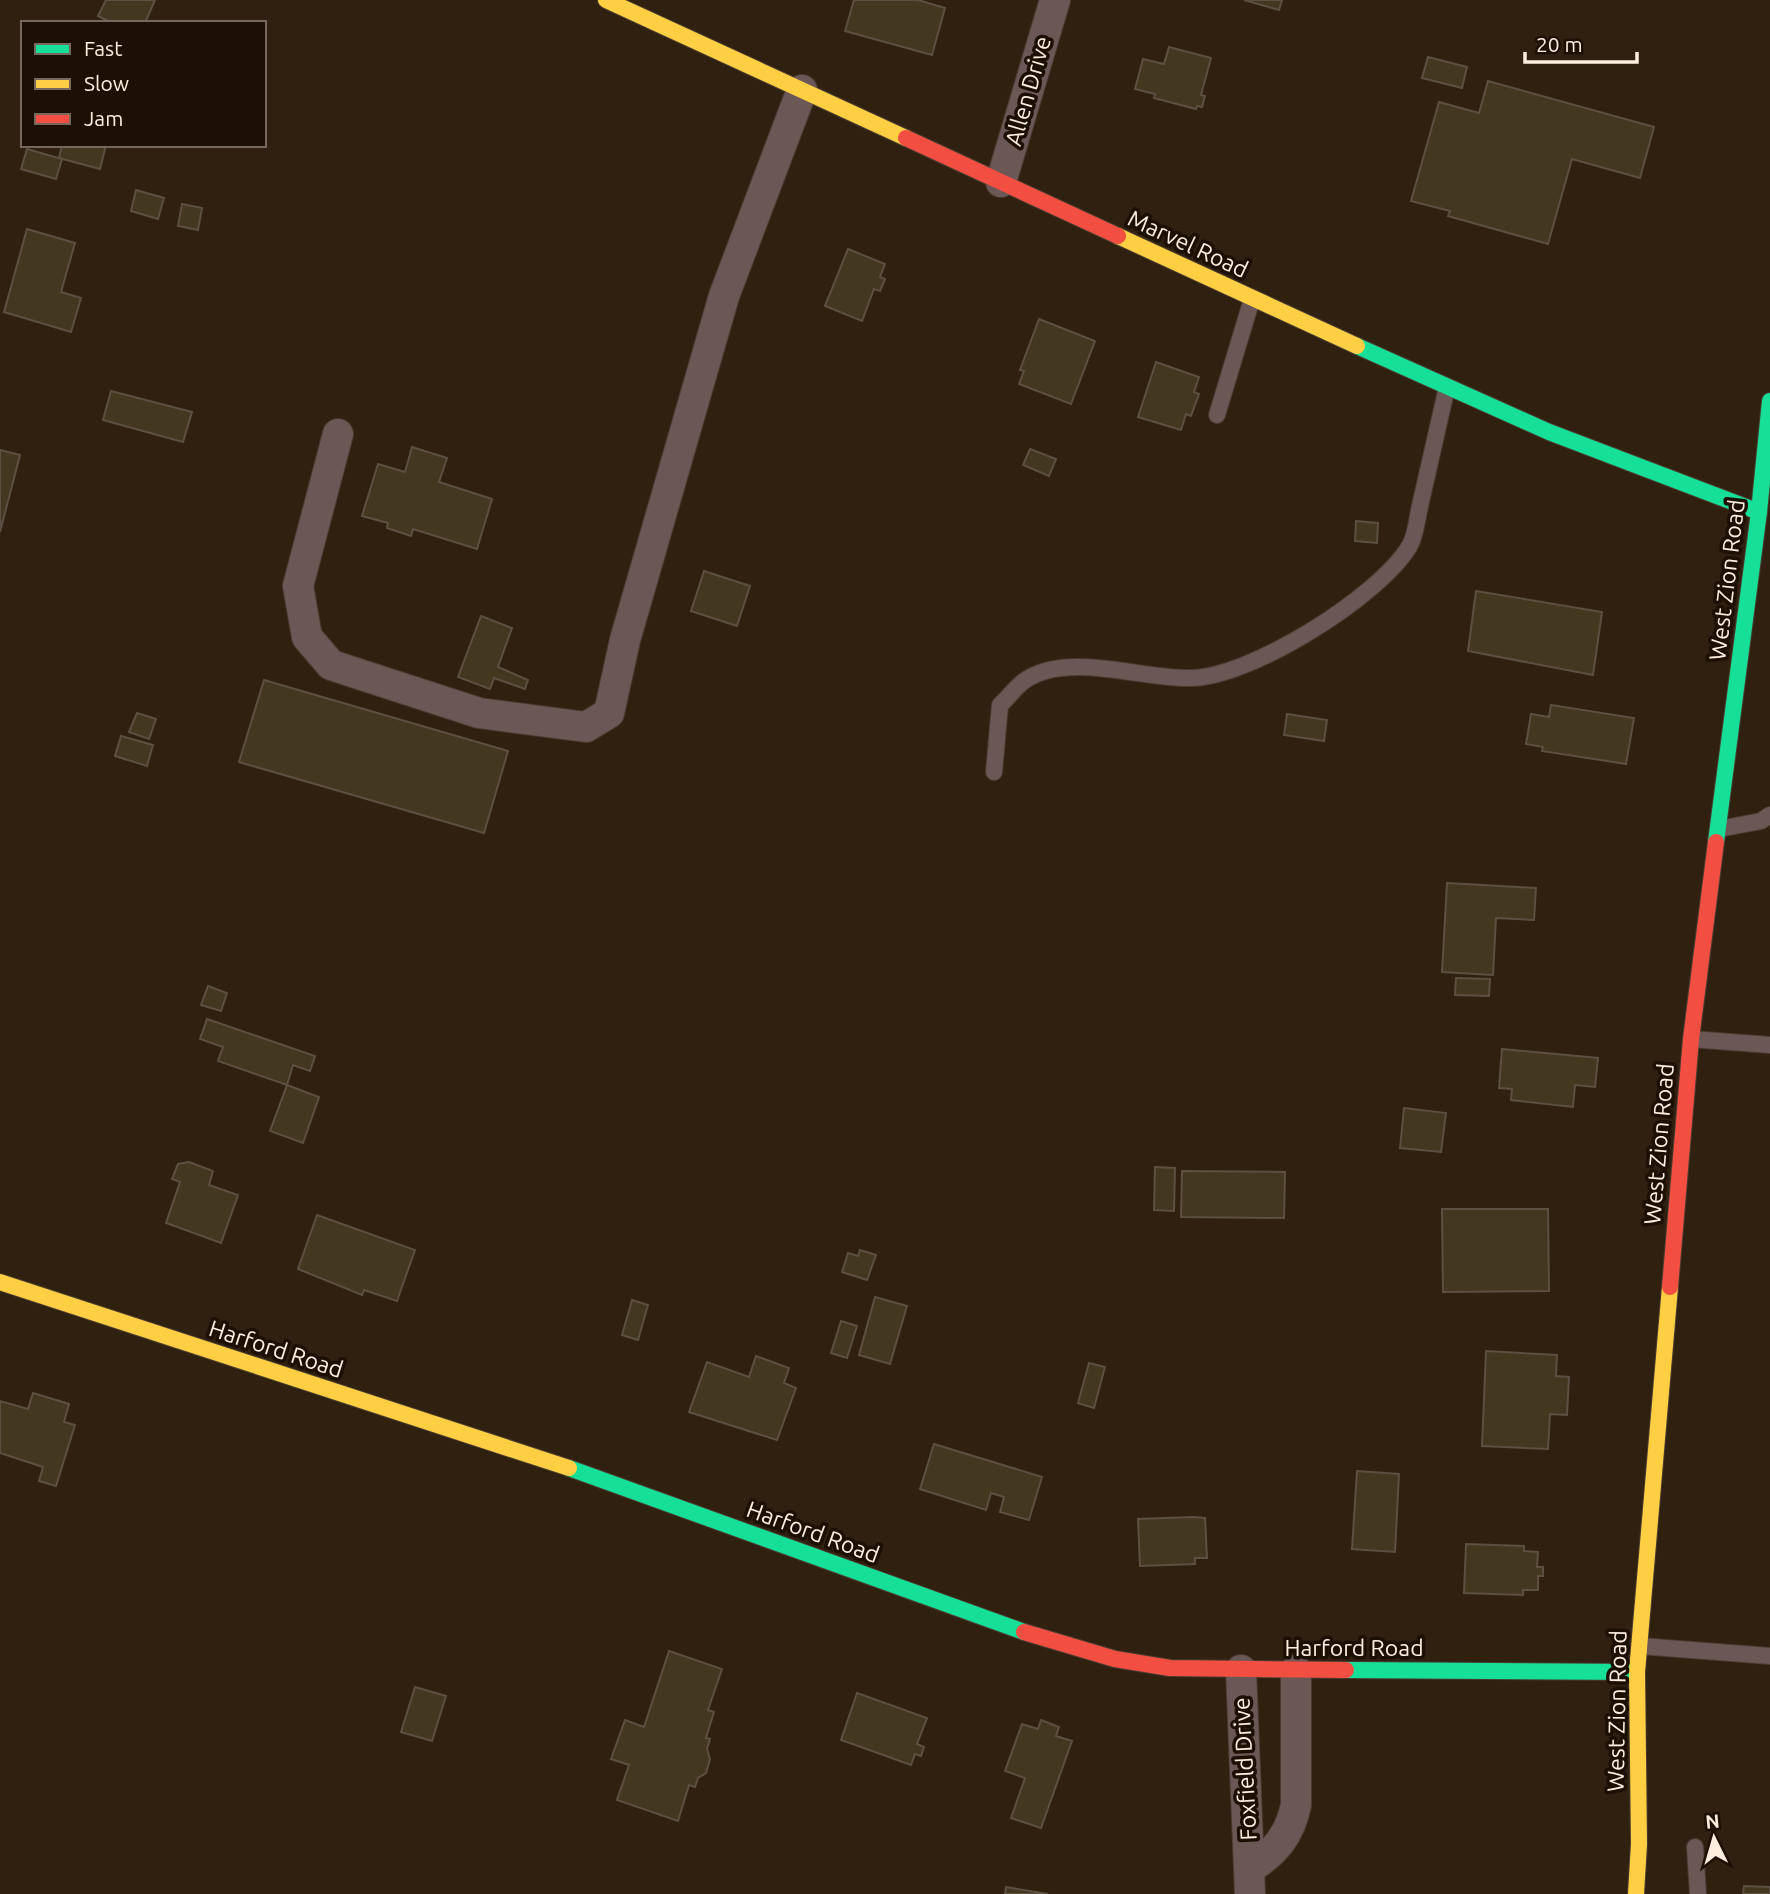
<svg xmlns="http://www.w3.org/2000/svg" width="1770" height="1894" font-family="Ubuntu,sans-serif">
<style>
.building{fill:#443720;stroke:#5b5042;stroke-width:2}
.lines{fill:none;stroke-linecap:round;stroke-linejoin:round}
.lane-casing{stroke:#4a3d30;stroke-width:18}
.street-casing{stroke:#4a3d30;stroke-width:32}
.fast-casing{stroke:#4a3d30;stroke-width:18}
.slow-casing{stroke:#4a3d30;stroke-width:18}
.jam-casing{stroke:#4a3d30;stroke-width:18}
.lane{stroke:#6c5757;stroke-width:16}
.street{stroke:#6c5757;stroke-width:30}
.fast{stroke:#16e098;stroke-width:16}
.slow{stroke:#ffcf43;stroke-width:16}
.jam{stroke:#f24e42;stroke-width:16}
.labels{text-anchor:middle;stroke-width:7;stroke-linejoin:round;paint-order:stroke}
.street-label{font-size:23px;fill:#feeee0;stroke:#1c0f04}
</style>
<rect width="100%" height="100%" fill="#302010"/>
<g class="building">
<polygon points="106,0 155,0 145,23 112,23 98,16"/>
<polygon points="854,0 918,0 945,8 932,55 845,31"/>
<polygon points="1244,0 1282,0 1279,10"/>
<polygon points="1169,47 1211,58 1201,95 1205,96 1202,107 1197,106 1196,109 1154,98 1155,94 1135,89 1143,59 1164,64"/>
<polygon points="1428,57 1467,67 1462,88 1422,78"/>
<polygon points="1488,81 1654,127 1640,178 1572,159 1548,244 1448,216 1450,211 1411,201 1439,102 1479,113"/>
<polygon points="62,145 106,145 100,169 59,158"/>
<polygon points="27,149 62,159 56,179 21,169"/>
<polygon points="136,190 164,198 158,219 131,211"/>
<polygon points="182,204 202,208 198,230 178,226"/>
<polygon points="27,229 75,243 61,292 81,298 71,332 4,312"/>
<polygon points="848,249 885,264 880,277 885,279 880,291 874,289 862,321 825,306"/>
<polygon points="1039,319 1095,341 1071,404 1019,384 1024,371 1020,370"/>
<polygon points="1156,362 1199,377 1194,392 1199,394 1191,416 1186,414 1181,430 1138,417"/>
<polygon points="111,391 192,412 183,442 103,420"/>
<polygon points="412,447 447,458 439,482 492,499 477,549 413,529 411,536 387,528 388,523 362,516 378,464 405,472"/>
<polygon points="1030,449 1056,459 1049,476 1023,465"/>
<polygon points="0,450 20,455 0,532"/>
<polygon points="1356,521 1378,523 1377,543 1355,541"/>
<polygon points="704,571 750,586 737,626 691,611"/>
<polygon points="1476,591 1602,612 1593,675 1468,651"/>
<polygon points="481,616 512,628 498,667 528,680 525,689 494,678 490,689 458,677"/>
<polygon points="264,680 508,751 484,833 239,762"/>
<polygon points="1551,705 1634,718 1626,764 1542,751 1543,747 1526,744 1531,714 1549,717"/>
<polygon points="137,713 156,719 149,739 129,732"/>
<polygon points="1287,714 1327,720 1324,741 1284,735"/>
<polygon points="121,736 153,745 147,766 115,756"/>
<polygon points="1447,883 1536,888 1534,920 1496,918 1493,975 1442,972"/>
<polygon points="1456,978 1490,979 1489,996 1455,995"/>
<polygon points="208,986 227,993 221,1011 201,1005"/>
<polygon points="207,1019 315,1056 310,1071 293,1065 287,1085 218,1061 223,1047 200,1039"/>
<polygon points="1502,1049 1598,1058 1595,1087 1575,1085 1573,1107 1511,1100 1512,1089 1499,1088"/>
<polygon points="287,1085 319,1097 303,1143 270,1131"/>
<polygon points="1404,1108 1446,1113 1441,1152 1400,1148"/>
<polygon points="189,1162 213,1171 209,1185 238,1195 221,1243 166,1223 180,1182 172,1179 178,1164"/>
<polygon points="1155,1167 1175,1168 1174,1211 1154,1210"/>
<polygon points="1182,1171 1285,1172 1284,1218 1181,1217"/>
<polygon points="1442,1209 1548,1209 1549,1291 1443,1292"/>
<polygon points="317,1215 415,1250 397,1301 364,1290 362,1295 298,1269"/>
<polygon points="860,1250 876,1255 867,1280 842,1272 848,1253 858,1256"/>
<polygon points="875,1297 907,1306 890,1364 859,1355"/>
<polygon points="632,1300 648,1305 638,1340 622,1335"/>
<polygon points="841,1321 857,1326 847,1358 831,1353"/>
<polygon points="1486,1351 1557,1355 1556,1376 1569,1377 1567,1415 1550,1414 1548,1449 1482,1446"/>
<polygon points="756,1356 789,1368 784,1383 796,1388 777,1440 689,1412 707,1362 749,1377"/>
<polygon points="1089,1363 1105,1367 1094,1408 1078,1403"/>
<polygon points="33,1393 69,1404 64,1422 75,1425 56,1486 39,1481 43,1467 0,1453 0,1401 28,1409"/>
<polygon points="934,1444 1042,1477 1029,1520 1000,1512 1004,1497 991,1493 986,1510 920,1489"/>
<polygon points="1357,1471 1399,1474 1395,1552 1352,1549"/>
<polygon points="1193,1517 1205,1518 1207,1558 1195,1558 1195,1564 1140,1566 1138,1519"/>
<polygon points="1466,1544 1524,1546 1524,1551 1538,1552 1537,1567 1543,1567 1543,1576 1538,1576 1538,1590 1523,1590 1523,1595 1464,1593"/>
<polygon points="669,1651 722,1669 708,1710 714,1712 706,1738 710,1739 707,1749 710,1759 706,1773 698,1778 695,1787 689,1785 678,1821 617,1800 629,1765 611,1759 625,1720 644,1727"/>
<polygon points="415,1687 446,1696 432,1741 401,1732"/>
<polygon points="857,1693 927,1718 917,1744 924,1747 921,1756 915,1754 911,1765 841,1740"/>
<polygon points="1041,1720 1059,1727 1056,1736 1072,1741 1041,1828 1011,1818 1025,1778 1005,1771 1022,1724 1038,1729"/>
<polygon points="1744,1886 1770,1887 1770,1894 1743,1894"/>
<polygon points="1006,1887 1048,1894 1005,1894"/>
</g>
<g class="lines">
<defs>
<g id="lane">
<polyline points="1217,415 1252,299"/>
<path d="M994,772L1000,705C1009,697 1017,685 1027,679C1070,652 1142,679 1190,678C1250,678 1378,597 1409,547C1416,536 1417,518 1420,506C1429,466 1438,426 1447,387"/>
<polyline points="1719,829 1761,821 1770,815"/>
<polyline points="1691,1039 1770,1045"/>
<polyline points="1640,1646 1770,1656"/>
<polyline points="1695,1847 1698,1894"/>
</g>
<g id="street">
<polyline points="1001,182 1055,0"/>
<polyline points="338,434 298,586 307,637 331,665 479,713 586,727 609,713 625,640 724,296 802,90"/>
<polyline points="1241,1670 1250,1894"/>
<path d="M1250,1868C1276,1852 1290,1834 1296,1805V1670"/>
</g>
<g id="fast">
<polyline points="1357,346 1549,432 1759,512"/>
<polyline points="1716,842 1759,512 1770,401"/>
<polyline points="569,1468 1024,1632"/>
<polyline points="1346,1670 1637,1672"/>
</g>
<g id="slow">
<polyline points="606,0 906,138"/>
<polyline points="1118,236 1357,346"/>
<polyline points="0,1282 569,1468"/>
<polyline points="1636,1894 1639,1844 1637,1672 1670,1287"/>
</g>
<g id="jam">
<polyline points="906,138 1118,236"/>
<polyline points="1670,1287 1691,1039 1716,842"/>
<polyline points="1024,1632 1115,1659 1170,1668 1346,1670"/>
</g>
</defs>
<use href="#lane" class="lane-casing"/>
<use href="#street" class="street-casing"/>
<use href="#fast" class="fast-casing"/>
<use href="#slow" class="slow-casing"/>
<use href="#jam" class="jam-casing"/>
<use href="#lane" class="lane"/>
<use href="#street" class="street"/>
<use href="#fast" class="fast"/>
<use href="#slow" class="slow"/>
<use href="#jam" class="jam"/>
</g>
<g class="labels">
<g class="street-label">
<text transform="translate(1028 91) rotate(-74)" y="8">Allen Drive</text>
<text transform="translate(1188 244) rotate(25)" y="8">Marvel Road</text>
<text transform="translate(1727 580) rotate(-83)" y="8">West Zion Road</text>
<text transform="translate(1659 1144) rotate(-85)" y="8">West Zion Road</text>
<text transform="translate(276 1349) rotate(18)" y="8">Harford Road</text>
<text transform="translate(813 1532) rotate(20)" y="8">Harford Road</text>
<text x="1354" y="1656">Harford Road</text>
<text transform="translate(1617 1711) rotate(-89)" y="8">West Zion Road</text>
<text transform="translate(1245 1769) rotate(-93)" y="8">Foxfield Drive</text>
</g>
</g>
<rect x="21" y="21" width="245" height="126" fill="#1c0f04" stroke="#76685c" stroke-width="2"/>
<rect x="35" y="44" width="35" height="10" fill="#16e098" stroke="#76685c" stroke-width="2"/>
<text x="84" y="56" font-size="21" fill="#feeee0">Fast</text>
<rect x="35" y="79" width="35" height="10" fill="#ffcf43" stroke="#76685c" stroke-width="2"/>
<text x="84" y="91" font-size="21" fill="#feeee0">Slow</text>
<rect x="35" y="114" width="35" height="10" fill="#f24e42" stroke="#76685c" stroke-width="2"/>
<text x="84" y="126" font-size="21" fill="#feeee0">Jam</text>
<g transform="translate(1714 1838) rotate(355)" stroke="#1c0f04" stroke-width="5" paint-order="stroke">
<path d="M0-5L12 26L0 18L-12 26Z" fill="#feeee0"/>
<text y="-10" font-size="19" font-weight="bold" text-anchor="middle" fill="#feeee0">N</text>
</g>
<path d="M1525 52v10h112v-10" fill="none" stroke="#feeee0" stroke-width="3.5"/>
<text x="1536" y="52" font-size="21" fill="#feeee0" stroke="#1c0f04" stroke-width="5" paint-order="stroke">20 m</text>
</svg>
